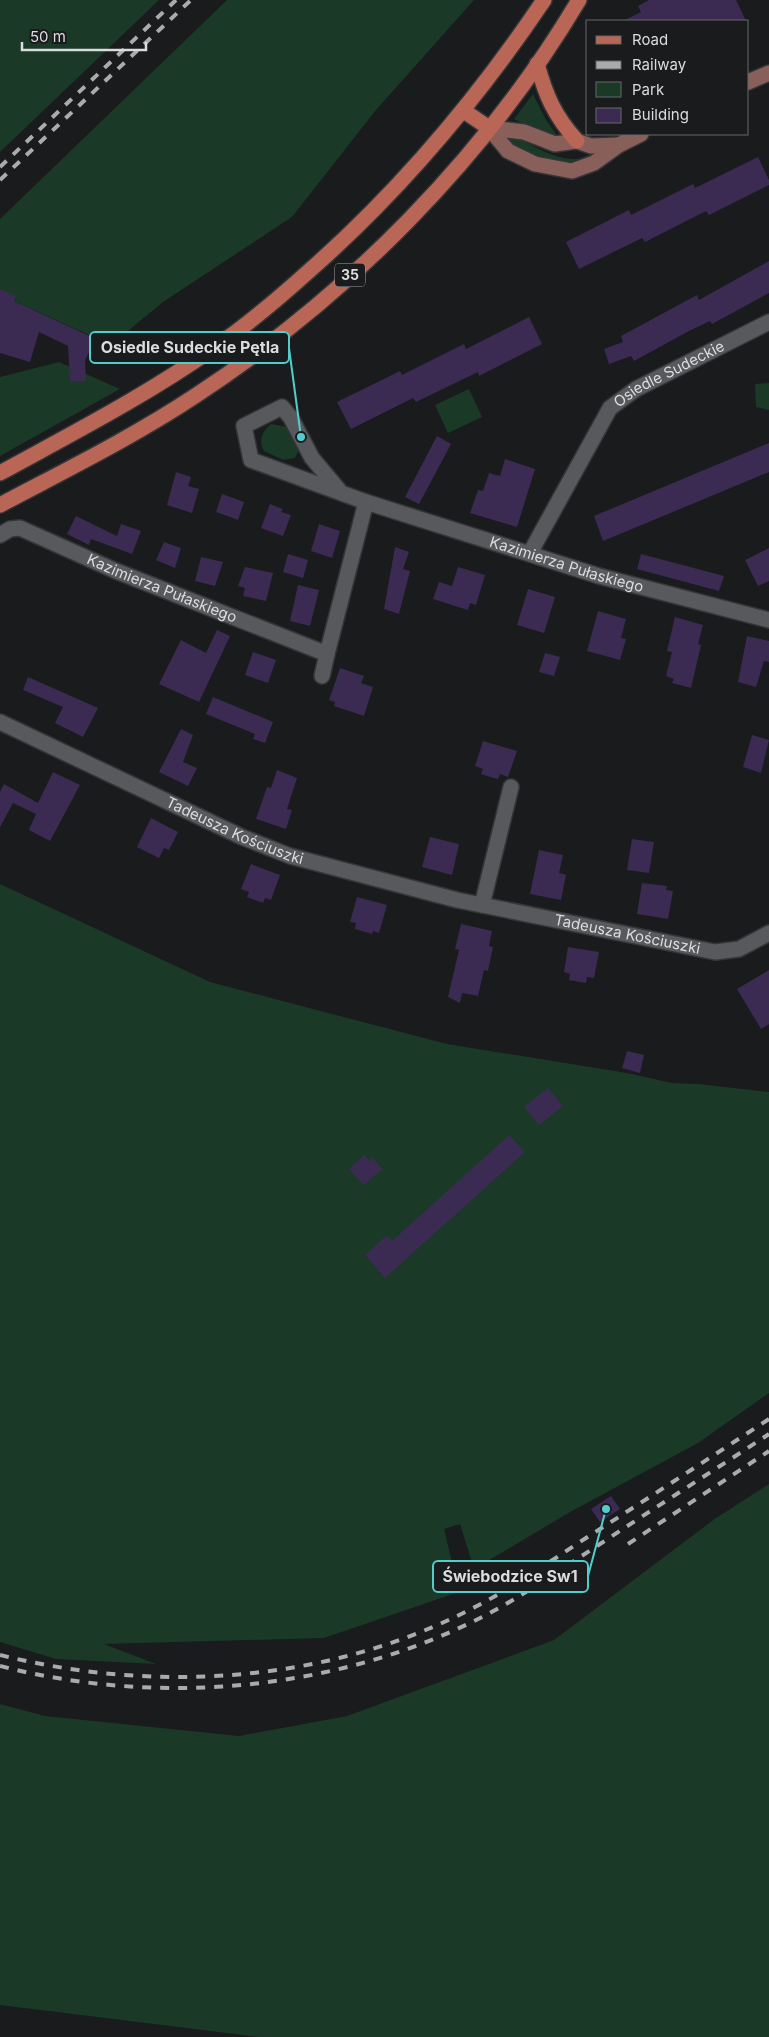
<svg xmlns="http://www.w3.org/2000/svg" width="769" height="2037" font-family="Inter,sans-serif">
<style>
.green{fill:#1a3927}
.building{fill:#3b2b53}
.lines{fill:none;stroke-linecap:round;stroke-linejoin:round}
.street-casing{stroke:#343537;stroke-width:18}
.secondary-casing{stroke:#343537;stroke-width:18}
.primary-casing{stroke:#343537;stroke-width:18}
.street{stroke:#57595c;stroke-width:15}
.secondary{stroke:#886059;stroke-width:15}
.primary{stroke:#b96656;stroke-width:15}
.rail{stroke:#aaabad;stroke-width:4;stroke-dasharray:9 9;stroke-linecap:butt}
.labels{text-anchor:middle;stroke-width:5;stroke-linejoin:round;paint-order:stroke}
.shield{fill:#191b1d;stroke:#a1a2a4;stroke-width:1}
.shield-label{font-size:14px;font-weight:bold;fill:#dbdcde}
.street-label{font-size:15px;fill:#dbdcde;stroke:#191b1d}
.leader{fill:none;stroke:#52cdcc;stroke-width:2}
.callout-dot{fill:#52cdcc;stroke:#191b1d;stroke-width:2}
.callout{fill:#191b1d;stroke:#52cdcc;stroke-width:2}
.callout-label{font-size:16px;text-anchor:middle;font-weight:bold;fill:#dbdcde}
</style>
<rect width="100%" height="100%" fill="#191b1d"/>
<g class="green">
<polygon points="0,0 159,0 0,152"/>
<polygon points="227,0 474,0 376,110 292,217 163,302 111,345 14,301 0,289 0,219"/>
<polygon points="533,94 546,120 558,137 542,134 514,119"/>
<path d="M506,131C531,144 557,164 586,158L575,165L553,162L502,142Z"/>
<polygon points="59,362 120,389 0,456 0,377"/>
<polygon points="769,383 769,410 756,407 755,384"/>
<polygon points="469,389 482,417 448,433 435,405"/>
<path d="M271,424L287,427L299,450L295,458L283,460L264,451C258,441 262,431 271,424Z"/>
<polygon points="0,884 210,982 447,1044 627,1073 672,1083 699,1084 769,1092 769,1393 698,1443 572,1511 474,1569 460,1524 444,1529 459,1592 324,1638 104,1644 156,1664 56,1659 0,1642"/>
<polygon points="769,1484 769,2037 259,2037 0,2005 0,1704 45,1716 239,1736 347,1716 554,1640 716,1518"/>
</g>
<g class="building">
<polygon points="649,0 736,0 746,21 623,21 641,12 638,6"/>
<polygon points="758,157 769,180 769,185 709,215 706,211 645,242 642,238 579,269 566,242 629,210 631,215 693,184 695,188"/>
<polygon points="769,261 769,293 712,324 710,321 689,331 634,361 631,356 609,364 604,349 623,342 621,336 697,295 699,300"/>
<polygon points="0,289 16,296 14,301 96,339 85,360 86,381 70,381 68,346 39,332 30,362 0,353"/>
<polygon points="529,317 542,344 479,376 478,372 416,402 413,398 351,429 337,402 400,371 402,375 464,344 466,349"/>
<polygon points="437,436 451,444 419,504 405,497"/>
<polygon points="769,443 769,472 603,541 594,516"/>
<polygon points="505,459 535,469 517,527 470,513 478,490 483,491 489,473 500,476"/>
<polygon points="176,472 191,477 188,486 199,489 192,513 167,505"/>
<polygon points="222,494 244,502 238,520 216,512"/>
<polygon points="270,504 283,509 281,512 291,515 283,536 261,528"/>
<polygon points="76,516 117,536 121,524 141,531 132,554 91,539 89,545 67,534"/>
<polygon points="319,524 340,531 332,558 311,551"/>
<polygon points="164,542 181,548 175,568 156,560"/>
<polygon points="395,547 409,552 403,569 410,571 399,614 384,609"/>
<polygon points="769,548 769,581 758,586 745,560"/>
<polygon points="288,554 308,560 303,578 283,572"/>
<polygon points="641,554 724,576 719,591 637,569"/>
<polygon points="201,557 223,562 215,586 195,581"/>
<polygon points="245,567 273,573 266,601 243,596 245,588 238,586"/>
<polygon points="458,567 485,575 476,605 470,603 468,610 433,599 439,582 452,586"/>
<polygon points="298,585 319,590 310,626 290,621"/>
<polygon points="528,589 555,597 544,633 517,625"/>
<polygon points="598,611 626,619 621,638 626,639 620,660 587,651"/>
<polygon points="675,617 703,625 698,644 701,645 691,688 672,683 674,679 666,676 672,652 667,651"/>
<polygon points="217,630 230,636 199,702 159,684 181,640 206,653"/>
<polygon points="747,636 769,641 769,662 764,661 756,687 738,682"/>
<polygon points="253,652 276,660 268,683 245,675"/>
<polygon points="545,653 560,657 554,676 539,672"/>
<polygon points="340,668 364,676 361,683 373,687 364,716 334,706 335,702 329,700"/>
<polygon points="28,677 98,708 83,737 55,723 63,707 23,690"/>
<polygon points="213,697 273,722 265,743 253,739 255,734 206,714"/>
<polygon points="181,729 193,735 183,762 197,768 188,786 159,772"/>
<polygon points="752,735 769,740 761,773 743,767"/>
<polygon points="483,741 517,751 508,777 500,774 498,779 490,777 481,774 483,769 475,766"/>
<polygon points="277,770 297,778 287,809 292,810 286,829 256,819 267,787 271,788"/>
<polygon points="53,772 80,785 50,841 29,830 36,814 13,803 0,827 0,792 4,784 38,803"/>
<polygon points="151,818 178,832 169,850 164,848 159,858 137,847"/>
<polygon points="430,837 459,844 452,875 422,867"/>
<polygon points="632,839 654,842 649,873 627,870"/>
<polygon points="539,850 563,855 559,873 566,875 561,900 530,894"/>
<polygon points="251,864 280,875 271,900 265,898 263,903 247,897 249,892 241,889"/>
<polygon points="642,883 667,886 666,890 673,891 668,919 637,914"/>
<polygon points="357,897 387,905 379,933 373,931 372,934 355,929 356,923 350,922"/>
<polygon points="461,924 492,931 489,946 493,947 488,971 484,970 478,996 462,993 460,1003 448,997 459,950 455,949"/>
<polygon points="568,947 599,952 594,978 587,977 586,983 569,980 570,974 564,972"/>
<polygon points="769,970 769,1024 761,1029 737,989"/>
<polygon points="627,1051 644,1055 640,1073 622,1068"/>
<polygon points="548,1088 563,1106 539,1125 524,1107"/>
<polygon points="509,1135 525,1152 385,1278 365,1255 387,1235 392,1241"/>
<polygon points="364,1155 369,1161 373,1158 382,1169 364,1185 349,1169"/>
<polygon points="611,1496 620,1509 600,1522 591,1509"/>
</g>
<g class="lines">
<defs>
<g id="street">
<path id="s1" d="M339,490L312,458L291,418L282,407L244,426L251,460L366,502L599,576L769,620"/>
<path id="s2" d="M0,535L10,529L20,528L116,571L327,654L366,502"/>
<path id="s3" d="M530,553L610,408L636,389L769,322"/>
<polyline points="322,676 327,654"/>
<path id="s4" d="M0,722L242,837L290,856L457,900L715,952L739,949L769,933"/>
<polyline points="482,905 511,787"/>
</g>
<g id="secondary">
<polyline points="748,82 769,73"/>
<polyline points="489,128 508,151 535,164 572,171 594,163 619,145 641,134"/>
<polyline points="489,128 524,132 555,144 577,141 591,146 619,145"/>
</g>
<g id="primary">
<path d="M537,64C546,96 554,115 577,141"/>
<polyline points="464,111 489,128"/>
<path d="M0,473C73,433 147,395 215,347C249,324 279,298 309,271C401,190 476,101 544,0"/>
<path d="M0,505C66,470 133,437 195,396C348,296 485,158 579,0"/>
</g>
</defs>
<use href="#street" class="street-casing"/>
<use href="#secondary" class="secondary-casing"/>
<use href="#primary" class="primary-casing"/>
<use href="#street" class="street"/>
<use href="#secondary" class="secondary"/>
<use href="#primary" class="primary"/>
<g class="rail">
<polyline points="0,167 176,0"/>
<polyline points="0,180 191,0"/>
<polyline points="628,1544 769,1451"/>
<path d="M0,1655C157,1694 330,1683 475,1607C514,1587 549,1562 586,1538C647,1499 708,1459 769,1419"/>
<path d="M0,1666C160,1707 339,1691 486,1615C526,1594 563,1568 600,1544C656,1507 713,1471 769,1434"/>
</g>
</g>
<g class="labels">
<rect class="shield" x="335" y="263.5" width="30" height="23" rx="4"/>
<g class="shield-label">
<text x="350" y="280">35</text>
</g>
<g class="street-label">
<text dy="5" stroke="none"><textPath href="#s3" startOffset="234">Osiedle Sudeckie</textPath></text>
<text dy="5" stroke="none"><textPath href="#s1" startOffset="511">Kazimierza Pułaskiego</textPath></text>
<text dy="5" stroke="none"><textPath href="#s2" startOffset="176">Kazimierza Pułaskiego</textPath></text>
<text dy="5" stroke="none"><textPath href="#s4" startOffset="259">Tadeusza Kościuszki</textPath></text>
<text dy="5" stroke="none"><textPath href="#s4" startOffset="666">Tadeusza Kościuszki</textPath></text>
</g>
</g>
<path class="leader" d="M301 437L289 348M606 1509L588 1576"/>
<g class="callout-dot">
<circle cx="301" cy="437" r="5"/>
<circle cx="606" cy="1509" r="5"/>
</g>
<g class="callout">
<rect x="90" y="332" width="199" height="31" rx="5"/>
<rect x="433" y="1561" width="155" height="31" rx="5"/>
</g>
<g class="callout-label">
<text x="190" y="353">Osiedle Sudeckie Pętla</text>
<text x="510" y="1582">Świebodzice Sw1</text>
</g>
<rect x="586" y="20" width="162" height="115" fill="#191b1d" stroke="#67686a"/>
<rect x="596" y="36" width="25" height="8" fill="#b96656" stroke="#67686a"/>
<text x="632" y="45" font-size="15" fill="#dbdcde">Road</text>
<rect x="596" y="61" width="25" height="8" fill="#aaabad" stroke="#67686a"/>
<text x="632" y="70" font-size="15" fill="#dbdcde">Railway</text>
<rect x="596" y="82" width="25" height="15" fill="#1a3927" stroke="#67686a"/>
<text x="632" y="95" font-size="15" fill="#dbdcde">Park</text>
<rect x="596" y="108" width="25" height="15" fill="#3b2b53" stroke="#67686a"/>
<text x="632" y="120" font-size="15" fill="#dbdcde">Building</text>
<path d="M22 42v8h124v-8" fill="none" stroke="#dbdcde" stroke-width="2.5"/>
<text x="30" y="42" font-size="15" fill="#dbdcde" stroke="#191b1d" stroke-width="4" paint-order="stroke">50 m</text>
</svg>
